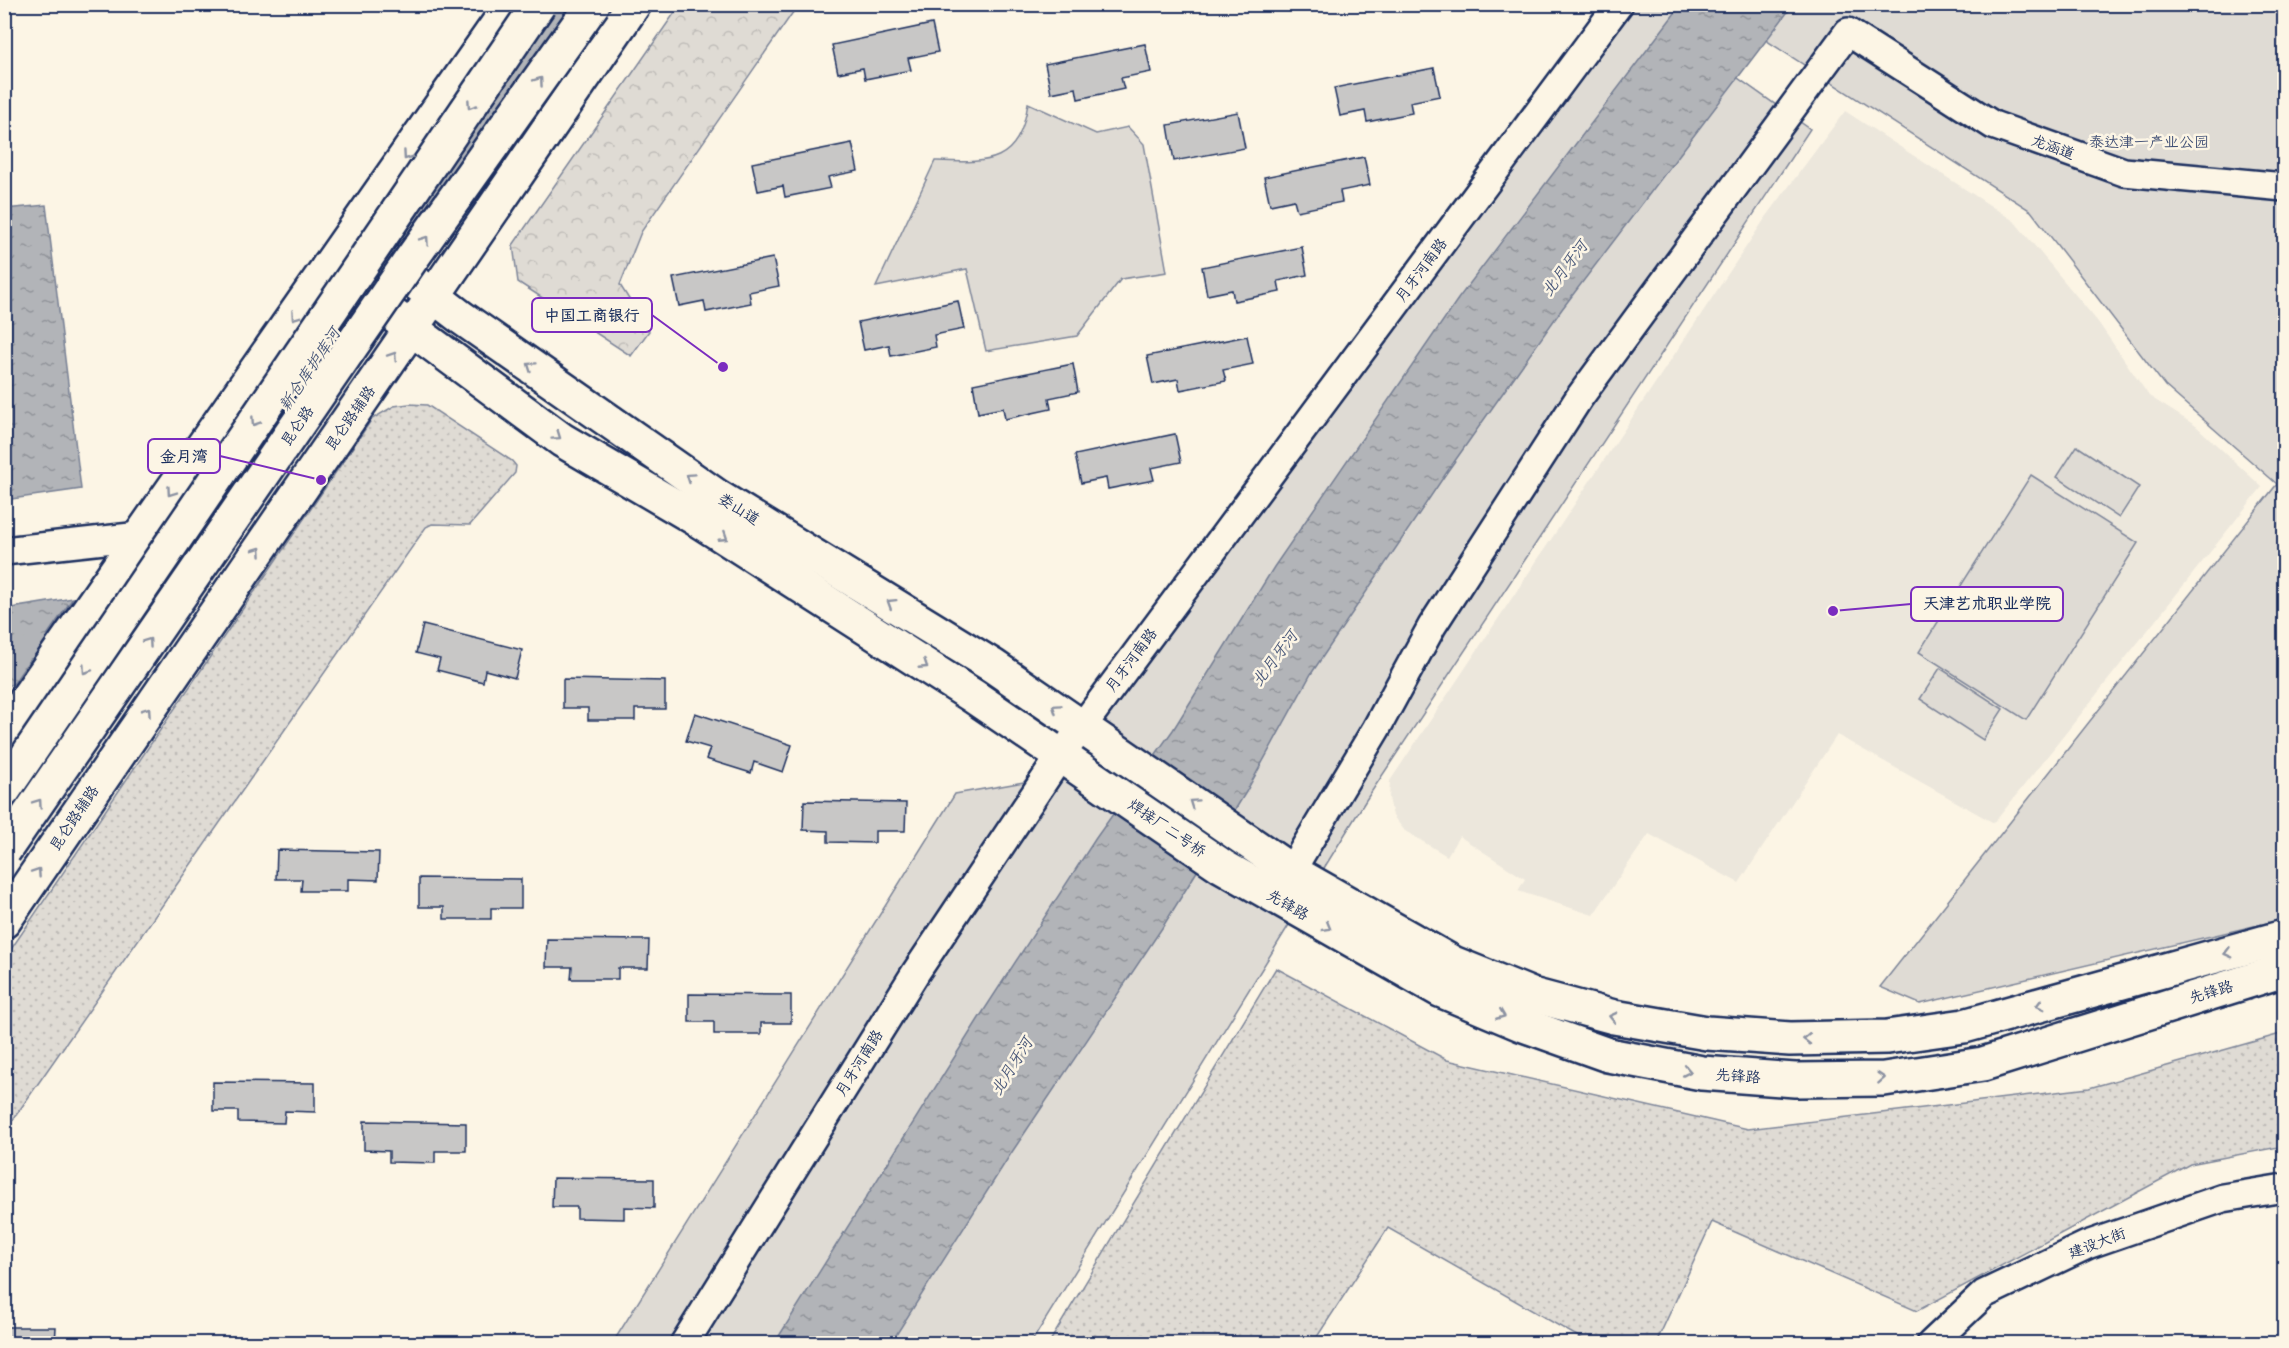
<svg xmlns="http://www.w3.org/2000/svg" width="2289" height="1348" font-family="'Balsamiq Sans','LXGW WenKai TC',sans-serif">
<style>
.built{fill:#ece7dc}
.grass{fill:url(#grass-dots);stroke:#7d8599;stroke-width:1.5}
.forest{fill:url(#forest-crowns);stroke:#7d8599;stroke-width:1.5}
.park{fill:#dfdbd4;stroke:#7d8599;stroke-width:1.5}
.water{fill:url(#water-ripples);stroke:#767f94;stroke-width:1.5}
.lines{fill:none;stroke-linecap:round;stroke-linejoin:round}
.canal{stroke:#b2b4b8;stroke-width:20}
.building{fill:#c8c7c6;stroke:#1b2f5e;stroke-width:1.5}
.minor-casing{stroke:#1b2f5e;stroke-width:32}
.major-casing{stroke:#1b2f5e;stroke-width:38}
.minor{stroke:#fcf5e5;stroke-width:27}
.major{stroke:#fcf5e5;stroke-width:33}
.highway-bridge-casing{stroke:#1b2f5e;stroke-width:38;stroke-linecap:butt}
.highway-bridge{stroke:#fcf5e5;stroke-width:33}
.oneway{stroke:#8c92a2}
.labels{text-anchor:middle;stroke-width:5;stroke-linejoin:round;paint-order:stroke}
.park-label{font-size:15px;fill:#425176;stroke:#fcf5e5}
.street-label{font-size:15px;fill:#1b2f5e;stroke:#fcf5e5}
.water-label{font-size:16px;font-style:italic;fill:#485779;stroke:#fcf5e5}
.leader{fill:none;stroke:#7b2cbf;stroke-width:2}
.callout-dot{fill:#7b2cbf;stroke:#fcf5e5;stroke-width:2}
.callout{fill:#fcf5e5;stroke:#7b2cbf;stroke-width:2}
.callout-label{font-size:16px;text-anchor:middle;font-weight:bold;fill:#1b2f5e}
</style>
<defs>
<pattern id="grass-dots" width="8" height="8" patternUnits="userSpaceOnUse" patternTransform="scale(1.5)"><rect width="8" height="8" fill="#dfdbd4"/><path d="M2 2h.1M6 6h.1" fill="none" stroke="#bfbcb8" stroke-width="1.8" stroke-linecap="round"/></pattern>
<pattern id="forest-crowns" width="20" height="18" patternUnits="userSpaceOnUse" patternTransform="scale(1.5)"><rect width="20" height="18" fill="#dfdbd4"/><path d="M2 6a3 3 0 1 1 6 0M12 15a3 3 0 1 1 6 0" fill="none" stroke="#bfbcb8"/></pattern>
<pattern id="water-ripples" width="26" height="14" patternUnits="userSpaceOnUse" patternTransform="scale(1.5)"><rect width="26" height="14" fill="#b2b4b8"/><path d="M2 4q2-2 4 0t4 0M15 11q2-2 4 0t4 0" fill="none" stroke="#909399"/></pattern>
</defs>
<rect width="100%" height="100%" fill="#fcf5e5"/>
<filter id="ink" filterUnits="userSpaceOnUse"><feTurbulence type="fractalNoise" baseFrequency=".0167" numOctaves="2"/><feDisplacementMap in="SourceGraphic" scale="12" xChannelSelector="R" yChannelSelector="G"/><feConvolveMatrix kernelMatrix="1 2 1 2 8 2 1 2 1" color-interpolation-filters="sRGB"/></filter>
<g filter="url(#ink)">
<polygon class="built" points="1845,111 2014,221 2098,322 2149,396 2196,426 2262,487 1994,823 1837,735 1739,883 1649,834 1593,915 1518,891 1525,879 1459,836 1447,856 1405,831 1393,816 1389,798 1390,781 1764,220"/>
<g class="grass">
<polygon points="409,404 427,405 512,461 516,466 515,473 470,525 432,524 426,527 5,1131 5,958 372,419 394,406"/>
<polygon points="1276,968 1447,1060 1748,1129 2089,1088 2284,1033 2284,1146 2190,1164 1917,1311 1712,1222 1656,1343 1589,1343 1388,1228 1313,1343 1049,1343"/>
</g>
<polygon class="forest" points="680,5 798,5 641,232 620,285 649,331 631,356 518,282 513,245"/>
<g class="park">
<polygon points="1768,4 2284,5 2284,919 1920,1004 1880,987 2277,484 2165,386 2031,211 1750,30"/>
<polygon points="1605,5 1755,5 1714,61 1810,129 1366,800 1031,1343 930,1341 928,1344 612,1344 955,794 1024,782 1526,103"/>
<path d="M1028,103L1096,134L1128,127L1144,144L1167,272L1121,279L1077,336L986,351L967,269L876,287L935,161C989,163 1019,165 1028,103Z"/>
<polygon points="2077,446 2139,487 2119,518 2057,477"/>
<polygon points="2031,475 2138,543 2026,720 1919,652"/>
<polygon points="1940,668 2003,709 1983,740 1920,699"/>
</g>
<g class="water">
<polygon points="1681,5 1793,5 1562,309 1447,472 1311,674 1246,792 1162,928 1010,1155 891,1343 774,1344 979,1018 1096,838 1173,730 1274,567 1458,299"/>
<polygon points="46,205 81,489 5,500 5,209"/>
<polygon points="73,598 13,684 5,687 5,609"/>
</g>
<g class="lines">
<g class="canal">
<polyline points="379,268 562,4"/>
<path d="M122,631C151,623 223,499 243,468"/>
<polyline points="4,652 70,642"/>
</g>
</g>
<g class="building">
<polygon points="932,24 938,52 908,58 911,70 865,79 863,68 838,73 832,45"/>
<polygon points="1145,44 1151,72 1121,78 1124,89 1078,99 1076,88 1051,93 1045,64"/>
<polygon points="1434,68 1440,96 1410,102 1412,113 1367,122 1365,111 1340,116 1334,88"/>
<polygon points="1238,112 1245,148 1174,161 1168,125"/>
<polygon points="852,143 858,171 828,177 831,188 785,197 783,186 758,191 752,163"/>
<polygon points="1364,157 1370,185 1340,191 1342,202 1297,211 1294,200 1270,205 1264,177"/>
<polygon points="1302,247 1307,275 1278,281 1280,292 1234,301 1232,290 1207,295 1202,267"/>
<polygon points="773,258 779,286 749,292 751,303 706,312 704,301 679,306 673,278"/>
<polygon points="958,301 964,329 934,335 936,347 891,356 889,345 864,350 858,322"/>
<polygon points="1247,336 1253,364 1223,370 1226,381 1180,390 1178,379 1153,384 1147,356"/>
<polygon points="1073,364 1078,392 1049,398 1051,409 1005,419 1003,408 978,413 973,384"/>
<polygon points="1175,434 1181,462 1151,468 1154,480 1108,489 1106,478 1081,483 1075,455"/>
<polygon points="423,625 522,650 515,678 485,670 483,682 437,670 440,659 416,653"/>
<polygon points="563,679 665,681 665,709 635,709 635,720 588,720 588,708 563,708"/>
<polygon points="695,713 792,745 783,772 754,762 751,773 706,759 710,748 686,741"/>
<polygon points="804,801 906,803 905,831 875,831 875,843 828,842 828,831 803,830"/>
<polygon points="277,850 379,852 378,880 348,879 348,891 301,891 302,879 276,879"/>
<polygon points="419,878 521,879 521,908 491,908 491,919 444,919 444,907 419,907"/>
<polygon points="547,939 649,940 648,968 618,968 618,979 571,979 572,967 546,967"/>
<polygon points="689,994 791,995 791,1023 761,1023 761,1034 714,1034 714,1022 689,1022"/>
<polygon points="213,1082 315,1083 315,1112 285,1111 284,1123 238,1122 238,1111 213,1111"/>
<polygon points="364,1121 466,1123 466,1151 435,1151 435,1163 389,1162 389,1151 364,1150"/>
<polygon points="553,1178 654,1179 654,1208 624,1207 624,1219 577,1218 577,1207 552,1207"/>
<polygon points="4,1327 56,1327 55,1344 4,1344"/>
</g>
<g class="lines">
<defs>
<g id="minor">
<polyline points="4,551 140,536"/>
<polyline points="1291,871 1376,729 1432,626 1579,398 1848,32 1993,125 2124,172 2284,187"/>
<polyline points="684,1344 916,972 1061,755 1619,4"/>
<polyline points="1931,1344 1984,1294 2087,1245 2223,1198 2284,1188"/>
</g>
<g id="major">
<polyline points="352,234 462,318 718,497 993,666 1291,871 1453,963 1532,995 1614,1017 1707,1033 1790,1039 1887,1037 1964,1026 2284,937"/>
<polyline points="328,267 562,440 695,518 973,696 1222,866 1440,990 1521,1024 1608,1055 1702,1073 1795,1080 1884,1079 1983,1064 2284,970"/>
<polyline points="4,731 512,4"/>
<polyline points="4,921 634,4"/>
</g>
</defs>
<use href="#minor" class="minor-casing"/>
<use href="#major" class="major-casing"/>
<use href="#minor" class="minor"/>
<use href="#major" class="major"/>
<defs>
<g id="highway-bridge">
<polyline points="4,790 539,4"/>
<polyline points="4,851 410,261 593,4"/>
</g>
</defs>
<use href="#highway-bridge" class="highway-bridge-casing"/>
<use href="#highway-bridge" class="highway-bridge"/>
</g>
<defs><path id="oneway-chevron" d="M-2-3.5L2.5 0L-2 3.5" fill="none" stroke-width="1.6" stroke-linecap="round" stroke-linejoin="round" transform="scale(1.5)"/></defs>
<g class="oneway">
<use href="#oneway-chevron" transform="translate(539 81) rotate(-55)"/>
<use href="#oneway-chevron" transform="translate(471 105) rotate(124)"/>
<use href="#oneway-chevron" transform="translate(407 156) rotate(125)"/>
<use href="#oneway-chevron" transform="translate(425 240) rotate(-55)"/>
<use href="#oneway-chevron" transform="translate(295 316) rotate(125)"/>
<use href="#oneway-chevron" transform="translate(393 356) rotate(-56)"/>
<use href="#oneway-chevron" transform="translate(531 366) rotate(-145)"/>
<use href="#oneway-chevron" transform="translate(255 422) rotate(124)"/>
<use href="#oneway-chevron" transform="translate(557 436) rotate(35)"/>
<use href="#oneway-chevron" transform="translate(690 477) rotate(-145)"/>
<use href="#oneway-chevron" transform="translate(171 492) rotate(125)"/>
<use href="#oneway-chevron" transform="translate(724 537) rotate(33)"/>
<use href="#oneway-chevron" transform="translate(258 551) rotate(-55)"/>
<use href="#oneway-chevron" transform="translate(891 603) rotate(-148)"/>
<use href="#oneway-chevron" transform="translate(148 642) rotate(-55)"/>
<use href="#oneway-chevron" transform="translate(924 665) rotate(33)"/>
<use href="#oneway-chevron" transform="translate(86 670) rotate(124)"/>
<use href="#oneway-chevron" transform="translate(1056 708) rotate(-146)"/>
<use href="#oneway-chevron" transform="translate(147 711) rotate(-55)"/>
<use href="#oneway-chevron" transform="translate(38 803) rotate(-55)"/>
<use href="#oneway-chevron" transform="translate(1193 803) rotate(-145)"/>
<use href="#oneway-chevron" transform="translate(37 872) rotate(-56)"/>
<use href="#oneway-chevron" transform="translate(1327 927) rotate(30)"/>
<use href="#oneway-chevron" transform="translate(2228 953) rotate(165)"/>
<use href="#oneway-chevron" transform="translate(2040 1005) rotate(165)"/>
<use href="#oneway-chevron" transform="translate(1501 1015) rotate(22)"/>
<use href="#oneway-chevron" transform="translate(1613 1017) rotate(-167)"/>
<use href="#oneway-chevron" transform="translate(1807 1039) rotate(179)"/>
<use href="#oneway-chevron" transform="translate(1687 1071) rotate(11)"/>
<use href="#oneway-chevron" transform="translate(1881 1078) rotate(-4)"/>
</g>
</g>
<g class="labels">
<g class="park-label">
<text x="2149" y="147">泰达津一产业公园</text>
</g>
<g class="street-label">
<text transform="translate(2053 147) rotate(20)" y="5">龙涵道</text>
<text transform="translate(1421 270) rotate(-53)" y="5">月牙河南路</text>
<text transform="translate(350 418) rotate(-55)" y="5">昆仑路辅路</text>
<text transform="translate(297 426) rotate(-55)" y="5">昆仑路</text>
<text transform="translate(739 509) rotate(32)" y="5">娄山道</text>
<text transform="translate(1131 660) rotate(-53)" y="5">月牙河南路</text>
<text transform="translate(74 818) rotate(-56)" y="5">昆仑路辅路</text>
<text transform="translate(1167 828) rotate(34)" y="5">焊接厂二号桥</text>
<text transform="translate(1288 905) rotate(30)" y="5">先锋路</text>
<text transform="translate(2211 992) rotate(-17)" y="5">先锋路</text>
<text transform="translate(859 1063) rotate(-58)" y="5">月牙河南路</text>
<text transform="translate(1738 1076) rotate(4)" y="5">先锋路</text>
<text transform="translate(2097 1243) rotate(-21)" y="5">建设大街</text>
</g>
<g class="water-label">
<text transform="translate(1564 268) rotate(-53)" y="6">北月牙河</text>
<text transform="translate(309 369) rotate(-56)" y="6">新仓库护库河</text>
<text transform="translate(1274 658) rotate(-53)" y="6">北月牙河</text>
<text transform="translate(1011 1066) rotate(-58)" y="6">北月牙河</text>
</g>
</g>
<path class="leader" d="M723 367L652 315M321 480L220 456M1833 611L1911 604"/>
<g class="callout-dot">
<circle cx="723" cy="367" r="6"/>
<circle cx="321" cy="480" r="6"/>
<circle cx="1833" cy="611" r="6"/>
</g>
<g class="callout">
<rect x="532" y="298" width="120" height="34" rx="6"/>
<rect x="148" y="439" width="72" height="34" rx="6"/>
<rect x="1911" y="587" width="152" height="34" rx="6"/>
</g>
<g class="callout-label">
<text x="592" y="321">中国工商银行</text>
<text x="184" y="462">金月湾</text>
<text x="1987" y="609">天津艺术职业学院</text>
</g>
<rect width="2289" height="1348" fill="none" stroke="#fcf5e5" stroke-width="24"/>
<rect x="12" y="12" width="2265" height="1324" fill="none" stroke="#1b2f5e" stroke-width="2" filter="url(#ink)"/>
</svg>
